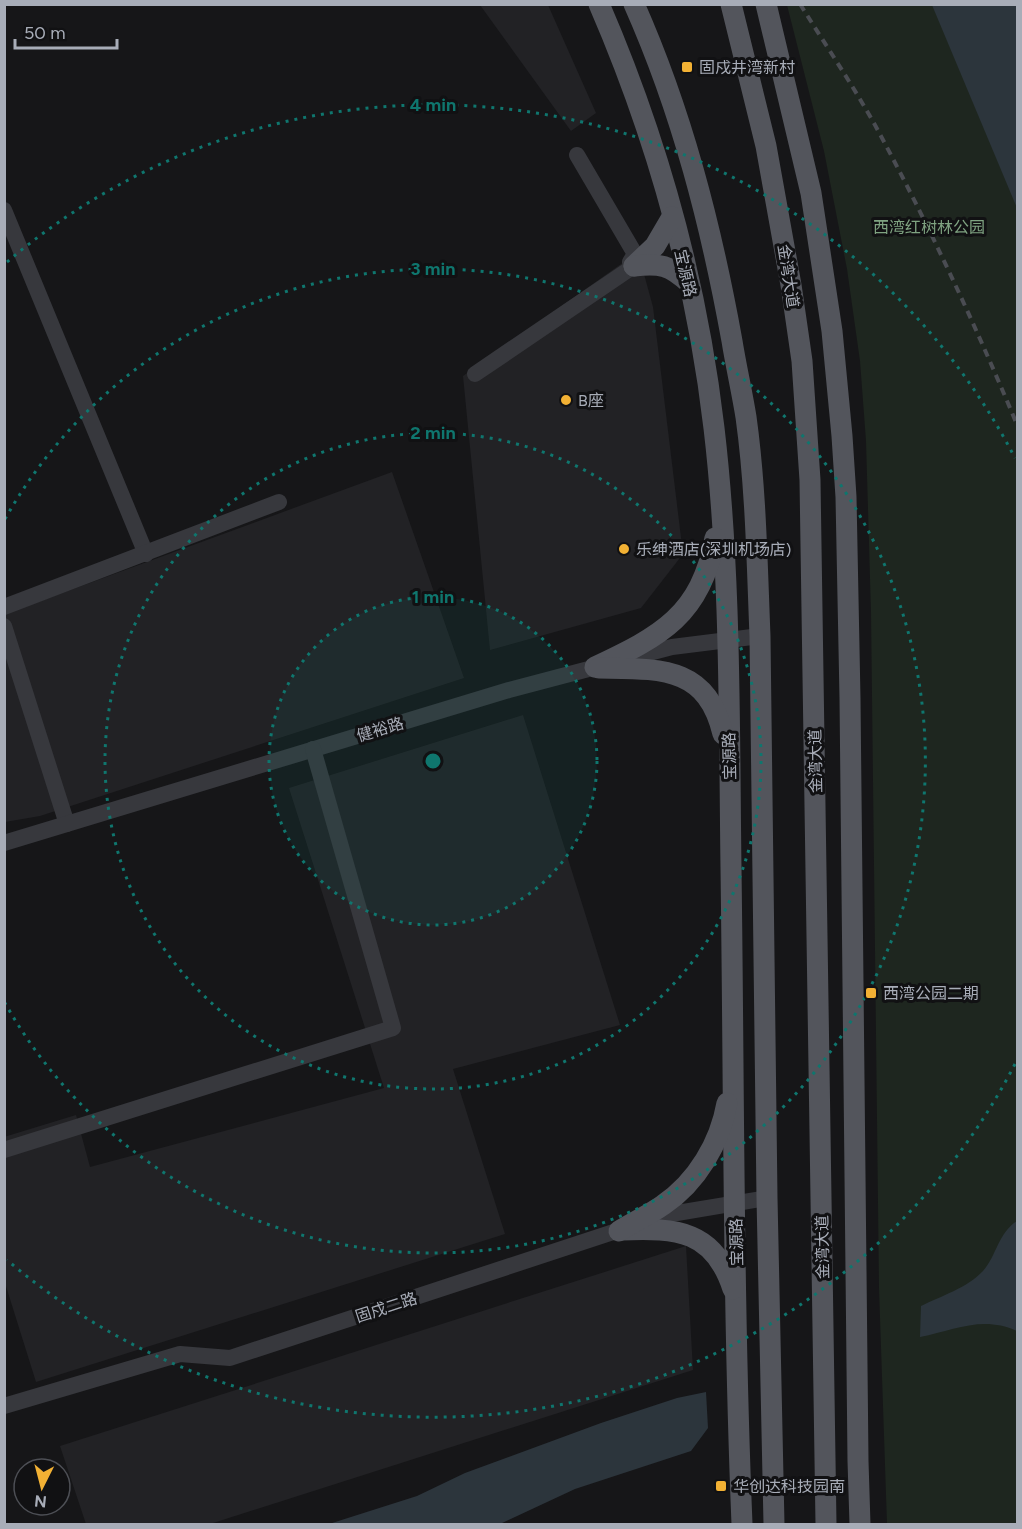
<svg xmlns="http://www.w3.org/2000/svg" width="1022" height="1529" font-family="Figtree,'Noto Sans SC',sans-serif">
<style>
.built{fill:#222225}
.green{fill:#1e261f}
.water{fill:#2c353c}
.lines{fill:none;stroke-linecap:round;stroke-linejoin:round}
.minor{stroke:#37383d;stroke-width:16}
.major{stroke:#53555c;stroke-width:21}
.rail{stroke:#4a4c52;stroke-width:4;stroke-dasharray:8 6;stroke-linecap:butt}
.ring{fill:none;stroke:#0f766e;stroke-width:3;stroke-dasharray:3 6}
.poi-dot{fill:#f2b134;stroke:#111113;stroke-width:2}
.labels{text-anchor:middle;stroke-width:6;stroke-linejoin:round;paint-order:stroke}
.poi-label{font-size:16px;fill:#a8adb8;stroke:#111113;text-anchor:start}
.park-label{font-size:16px;fill:#7fa381;stroke:#111113}
.street-label{font-size:16px;fill:#a8adb8;stroke:#111113}
.centre{fill:#0f766e;stroke:#111113;stroke-width:3}
.ring-label{font-size:18px;text-anchor:middle;font-weight:bold;fill:#0f766e;stroke:#111113;stroke-width:6;stroke-linejoin:round;paint-order:stroke}
</style>
<rect width="100%" height="100%" fill="#161618"/>
<g class="built">
<polygon points="480,5 548,5 596,113 571,131"/>
<polygon points="638,252 653,307 683,554 641,608 490,650 463,376"/>
<polygon points="392,472 464,678 40,816 5,822 5,614"/>
<polygon points="523,715 620,1025 453,1069 505,1234 36,1382 5,1283 4,1137 76,1115 90,1167 384,1088 289,788"/>
<polygon points="686,1246 693,1370 210,1524 86,1524 60,1446"/>
</g>
<polygon class="green" points="787,5 1001,5 1017,58 1017,1524 887,1524 879,1288 871,612 866,441 860,361 847,269 824,151"/>
<g class="water">
<polygon points="932,5 1017,5 1017,208"/>
<path d="M1017,1221V1331C983,1315 954,1330 920,1337L921,1306C941,1296 967,1288 983,1271C997,1255 998,1233 1017,1221Z"/>
<polygon points="706,1392 708,1428 691,1451 575,1489 500,1524 329,1524 417,1496 465,1473 601,1423 677,1398"/>
</g>
<g class="lines">
<g class="minor">
<polyline points="577,155 635,254 630,262"/>
<polyline points="4,210 146,554"/>
<polyline points="475,374 634,266"/>
<polyline points="4,607 279,502"/>
<polyline points="4,626 67,824"/>
<polyline points="4,843 509,690 672,647 760,636"/>
<polyline points="4,1150 393,1028 313,749"/>
<polyline points="4,1406 180,1354 230,1358 665,1215 767,1198"/>
</g>
<g class="major">
<path d="M599,4C657,138 697,283 714,428C731,573 729,722 731,868C734,1087 733,1306 742,1524"/>
<path d="M634,4C682,112 711,225 732,341C736,366 742,392 746,417C756,489 757,563 760,636L767,1198L774,1524"/>
<polyline points="731,4 766,146 791,285 802,361 810,480 826,1524"/>
<polyline points="766,4 811,193 832,331 842,436 846,497 850,698 858,1461 860,1524"/>
<polyline points="634,266 655,246 672,217"/>
<path d="M634,266C660,263 670,265 689,283"/>
<path d="M595,667C661,636 701,615 715,538"/>
<path d="M599,668C659,669 707,665 723,734"/>
<path d="M622,1230C677,1228 714,1230 733,1289"/>
<path d="M619,1231C633,1222 649,1215 663,1205C697,1182 720,1143 727,1103"/>
</g>
<path class="rail" d="M800,4C825,44 852,84 875,125C928,223 975,324 1018,427"/>
</g>
<circle cx="433" cy="761" r="164" fill="#0f766e" fill-opacity=".12"/>
<g class="ring">
<circle cx="433" cy="761" r="164"/>
<circle cx="433" cy="761" r="328"/>
<path d="M5 519A492 492 0 1 1 5 1003"/>
<path d="M1015 1064A656 656 0 0 1 7 1260M7 262A656 656 0 0 1 1015 458"/>
</g>
<g class="poi-dot">
<rect x="681" y="61" width="12" height="12" rx="3"/>
<circle cx="566" cy="400" r="6"/>
<circle cx="624" cy="549" r="6"/>
<rect x="865" y="987" width="12" height="12" rx="3"/>
<rect x="715" y="1480" width="12" height="12" rx="3"/>
</g>
<g class="labels">
<g class="poi-label">
<text x="699" y="73">固戍井湾新村</text>
<text x="578" y="406">B座</text>
<text x="636" y="555">乐绅酒店(深圳机场店)</text>
<text x="883" y="999">西湾公园二期</text>
<text x="733" y="1492">华创达科技园南</text>
</g>
<g class="park-label">
<text x="929" y="233">西湾红树林公园</text>
</g>
<g class="street-label">
<text transform="translate(686 273) rotate(77)" y="6">宝源路</text>
<text transform="translate(789 276) rotate(81)" y="6">金湾大道</text>
<text transform="translate(380 729) rotate(-17)" y="6">健裕路</text>
<text transform="translate(729 756) rotate(-91)" y="6">宝源路</text>
<text transform="translate(815 761) rotate(-91)" y="6">金湾大道</text>
<text transform="translate(736 1242) rotate(-91)" y="6">宝源路</text>
<text transform="translate(822 1247) rotate(-91)" y="6">金湾大道</text>
<text transform="translate(386 1307) rotate(-18)" y="6">固戍二路</text>
</g>
</g>
<circle cx="433" cy="761" r="9" class="centre"/>
<g class="ring-label">
<text x="433" y="111">4 min</text>
<text x="433" y="275">3 min</text>
<text x="433" y="439">2 min</text>
<text x="433" y="603">1 min</text>
</g>
<rect width="1022" height="1529" fill="none" stroke="#a8adb8" stroke-width="12"/>
<g transform="translate(42 1487) rotate(186)"><circle r="28" fill="#111113" stroke="#4d4f55" stroke-width="1.5"/>
<path d="M0-4.5L10 22L0 15L-10 22Z" fill="#f2b134"/>
<text y="-9" font-size="16" font-weight="bold" text-anchor="middle" fill="#a8adb8">N</text>
</g>
<path d="M15 39v9h102v-9" fill="none" stroke="#a8adb8" stroke-width="3"/>
<text x="24" y="39" font-size="18" fill="#a8adb8" stroke="#111113" stroke-width="4.5" paint-order="stroke">50 m</text>
</svg>
